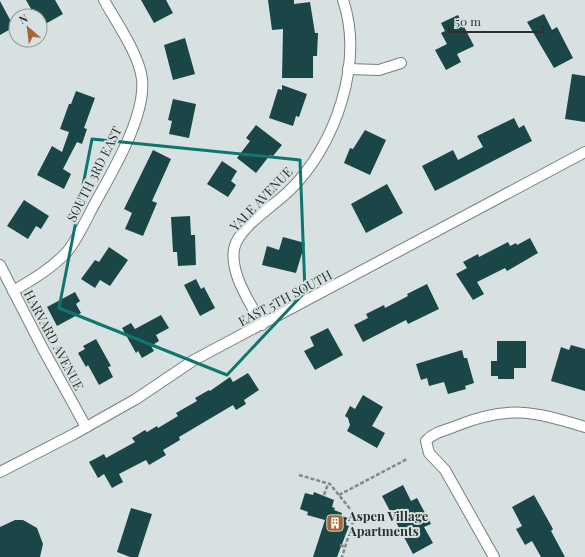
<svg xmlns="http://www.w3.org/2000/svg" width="585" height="557" font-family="'Playfair Display',serif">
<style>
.building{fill:#1a4647}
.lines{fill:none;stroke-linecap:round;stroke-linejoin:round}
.minor-casing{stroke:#777f7f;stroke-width:12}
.path{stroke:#828989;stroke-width:2.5;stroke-dasharray:4 2;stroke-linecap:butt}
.minor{stroke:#fff;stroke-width:10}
.marked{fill:none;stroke:#0f766e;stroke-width:3;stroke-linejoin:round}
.labels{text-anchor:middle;stroke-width:4;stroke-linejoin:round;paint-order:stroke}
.street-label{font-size:13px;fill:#2c3030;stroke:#d8e1e1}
.poi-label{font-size:13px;font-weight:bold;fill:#2c3030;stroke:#d8e1e1;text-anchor:start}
</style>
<rect width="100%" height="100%" fill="#d8e1e1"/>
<g class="building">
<polygon points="26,0 55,0 63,14 40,27 40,16 35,16"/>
<polygon points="141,0 166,0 173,13 154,23"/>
<polygon points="268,0 294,0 294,4 310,2 315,33 318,33 317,56 313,56 313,78 282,78 283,29 272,30"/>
<polygon points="0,1 14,27 0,35"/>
<polygon points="544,14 552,30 557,27 573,58 554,68 527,22"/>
<polygon points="458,15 474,46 457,54 461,62 446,70 435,50 447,44 441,33 445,31 441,23"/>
<polygon points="185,38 195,74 173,80 164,45"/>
<polygon points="572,74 585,76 585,122 565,119"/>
<polygon points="282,85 307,94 299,117 296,116 293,126 269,118 278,89 282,90"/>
<polygon points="76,91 95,98 84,128 87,129 82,144 77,142 63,169 71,174 64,189 37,175 52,146 62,152 69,132 60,129 69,104 71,104"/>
<polygon points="173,99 196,104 189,138 169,134 172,121 168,120"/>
<polygon points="514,118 519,128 524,125 532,141 435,191 422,166 453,150 458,160 483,147 477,136"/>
<polygon points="256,125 282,145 273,156 270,155 256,173 237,158 250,141 246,138"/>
<polygon points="365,130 386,140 370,175 344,163 350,148 353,149"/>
<polygon points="153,150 171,159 152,201 157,203 143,236 125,229 132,213 124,209"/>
<polygon points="222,161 237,171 231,181 236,185 228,197 207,184"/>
<polygon points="387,184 403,213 366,233 351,204"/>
<polygon points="24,200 49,216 41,229 36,226 28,239 7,226"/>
<polygon points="190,216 191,235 195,235 196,265 178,266 177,252 173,252 171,217"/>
<polygon points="283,237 305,243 296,273 262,265 267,246 279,250"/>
<polygon points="530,238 538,253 507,271 505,268 477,282 484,294 473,300 456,274 467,268 463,262 478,254 479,257 508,242 510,246 516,243 517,245"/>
<polygon points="109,247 128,260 110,286 100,280 95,288 81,279 95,260 99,262"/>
<polygon points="196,279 201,289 204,287 215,308 200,316 184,285"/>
<polygon points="427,284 439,309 408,324 406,320 363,342 354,325 368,318 366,314 384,305 385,308 408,296 407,294"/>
<polygon points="75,292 80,301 76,304 81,313 57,326 47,307"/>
<polygon points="161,315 169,328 156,335 159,341 151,346 154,351 142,358 138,351 136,353 122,328 131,323 135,329"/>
<polygon points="328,328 343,355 315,370 304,351 314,346 310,337"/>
<polygon points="96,339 111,366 108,367 113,377 99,385 88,365 86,367 78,353 85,349 83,346"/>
<polygon points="497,341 526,341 526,368 514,368 514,379 498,379 498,376 491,376 491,361 497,361"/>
<polygon points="571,345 585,349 585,391 551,381 561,347 569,350"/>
<polygon points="462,350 464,358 467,358 474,383 465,386 466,389 448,394 444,382 429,386 427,378 421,380 416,364"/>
<polygon points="248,373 259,390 244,400 246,404 236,410 233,405 179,437 180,440 163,450 166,455 149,465 146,460 119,474 123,482 112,488 104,474 98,478 89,462 104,454 106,458 135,442 132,438 145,430 147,432 157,426 158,428 178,416 176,413 197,401 195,398 209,390 210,391 230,377 233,382"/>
<polygon points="363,395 383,407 372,426 385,433 377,448 347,431 350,425 348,418 345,416 350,406 355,409"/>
<polygon points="403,485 411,501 417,498 431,524 424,527 433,543 413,554 382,496"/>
<polygon points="314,492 334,500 332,507 335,508 334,510 342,513 341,516 348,518 346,525 349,526 337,557 313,557 325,520 307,515 308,512 300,509 305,493 313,495"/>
<polygon points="534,495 553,529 551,531 565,557 541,557 532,541 525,545 516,529 522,526 512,507"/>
<polygon points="131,508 152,514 138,557 130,557 117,552"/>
<polygon points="15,520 23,520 37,528 43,544 40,557 0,557 0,527"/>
</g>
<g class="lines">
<defs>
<g id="minor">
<polyline points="348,69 379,70 401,63"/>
<polyline points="0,265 43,349 86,427"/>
<path d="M13,291C32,280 52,268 67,252C78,238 86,220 94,205C112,172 146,117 142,79C139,54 116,22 104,0"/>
<path d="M262,325C250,302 230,275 234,249C238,227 274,206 290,190C336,145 364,62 343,0"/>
<polyline points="0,472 74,434 136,399 194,360 585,152"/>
<path d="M494,557L445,470L429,453L426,441C434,432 444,431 456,426C508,405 533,411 585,427"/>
</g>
</defs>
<use href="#minor" class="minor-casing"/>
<g class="path">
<polyline points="299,475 330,484 355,515 342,557"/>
<polyline points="324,495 328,484"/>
<polyline points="339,495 407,459"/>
<polyline points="340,545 345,547"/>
</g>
<use href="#minor" class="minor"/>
</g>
<path class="marked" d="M92,139L300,160L305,292L227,375L59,308Z"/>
<defs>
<symbol id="building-square" viewBox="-11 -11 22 22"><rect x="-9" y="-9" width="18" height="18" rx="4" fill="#a86533" stroke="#d8e1e1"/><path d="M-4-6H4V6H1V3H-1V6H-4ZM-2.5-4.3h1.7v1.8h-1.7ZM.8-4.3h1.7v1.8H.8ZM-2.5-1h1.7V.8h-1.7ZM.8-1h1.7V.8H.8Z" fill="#fff"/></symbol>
</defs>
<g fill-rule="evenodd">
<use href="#building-square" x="325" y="513" width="20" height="20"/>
</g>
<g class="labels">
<g class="street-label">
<text transform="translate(94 174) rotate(-63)" y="5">SOUTH 3RD EAST</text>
<text transform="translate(261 199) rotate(-46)" y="5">YALE AVENUE</text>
<text transform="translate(285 298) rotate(-28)" y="5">EAST 5TH SOUTH</text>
<text transform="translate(54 340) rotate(62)" y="5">HARVARD AVENUE</text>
</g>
<g class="poi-label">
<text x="348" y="521">Aspen Village<tspan x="348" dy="15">Apartments</tspan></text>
</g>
</g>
<g transform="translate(28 28) rotate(332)"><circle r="19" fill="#d8e1e1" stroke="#939a9a"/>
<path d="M0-3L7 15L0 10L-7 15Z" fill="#a86533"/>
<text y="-6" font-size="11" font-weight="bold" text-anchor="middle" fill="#2c3030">N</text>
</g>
<path d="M449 26v6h94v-6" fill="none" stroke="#2c3030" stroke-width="2"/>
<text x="455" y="26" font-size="12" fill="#2c3030" stroke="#d8e1e1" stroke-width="3" paint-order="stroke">50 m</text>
</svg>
